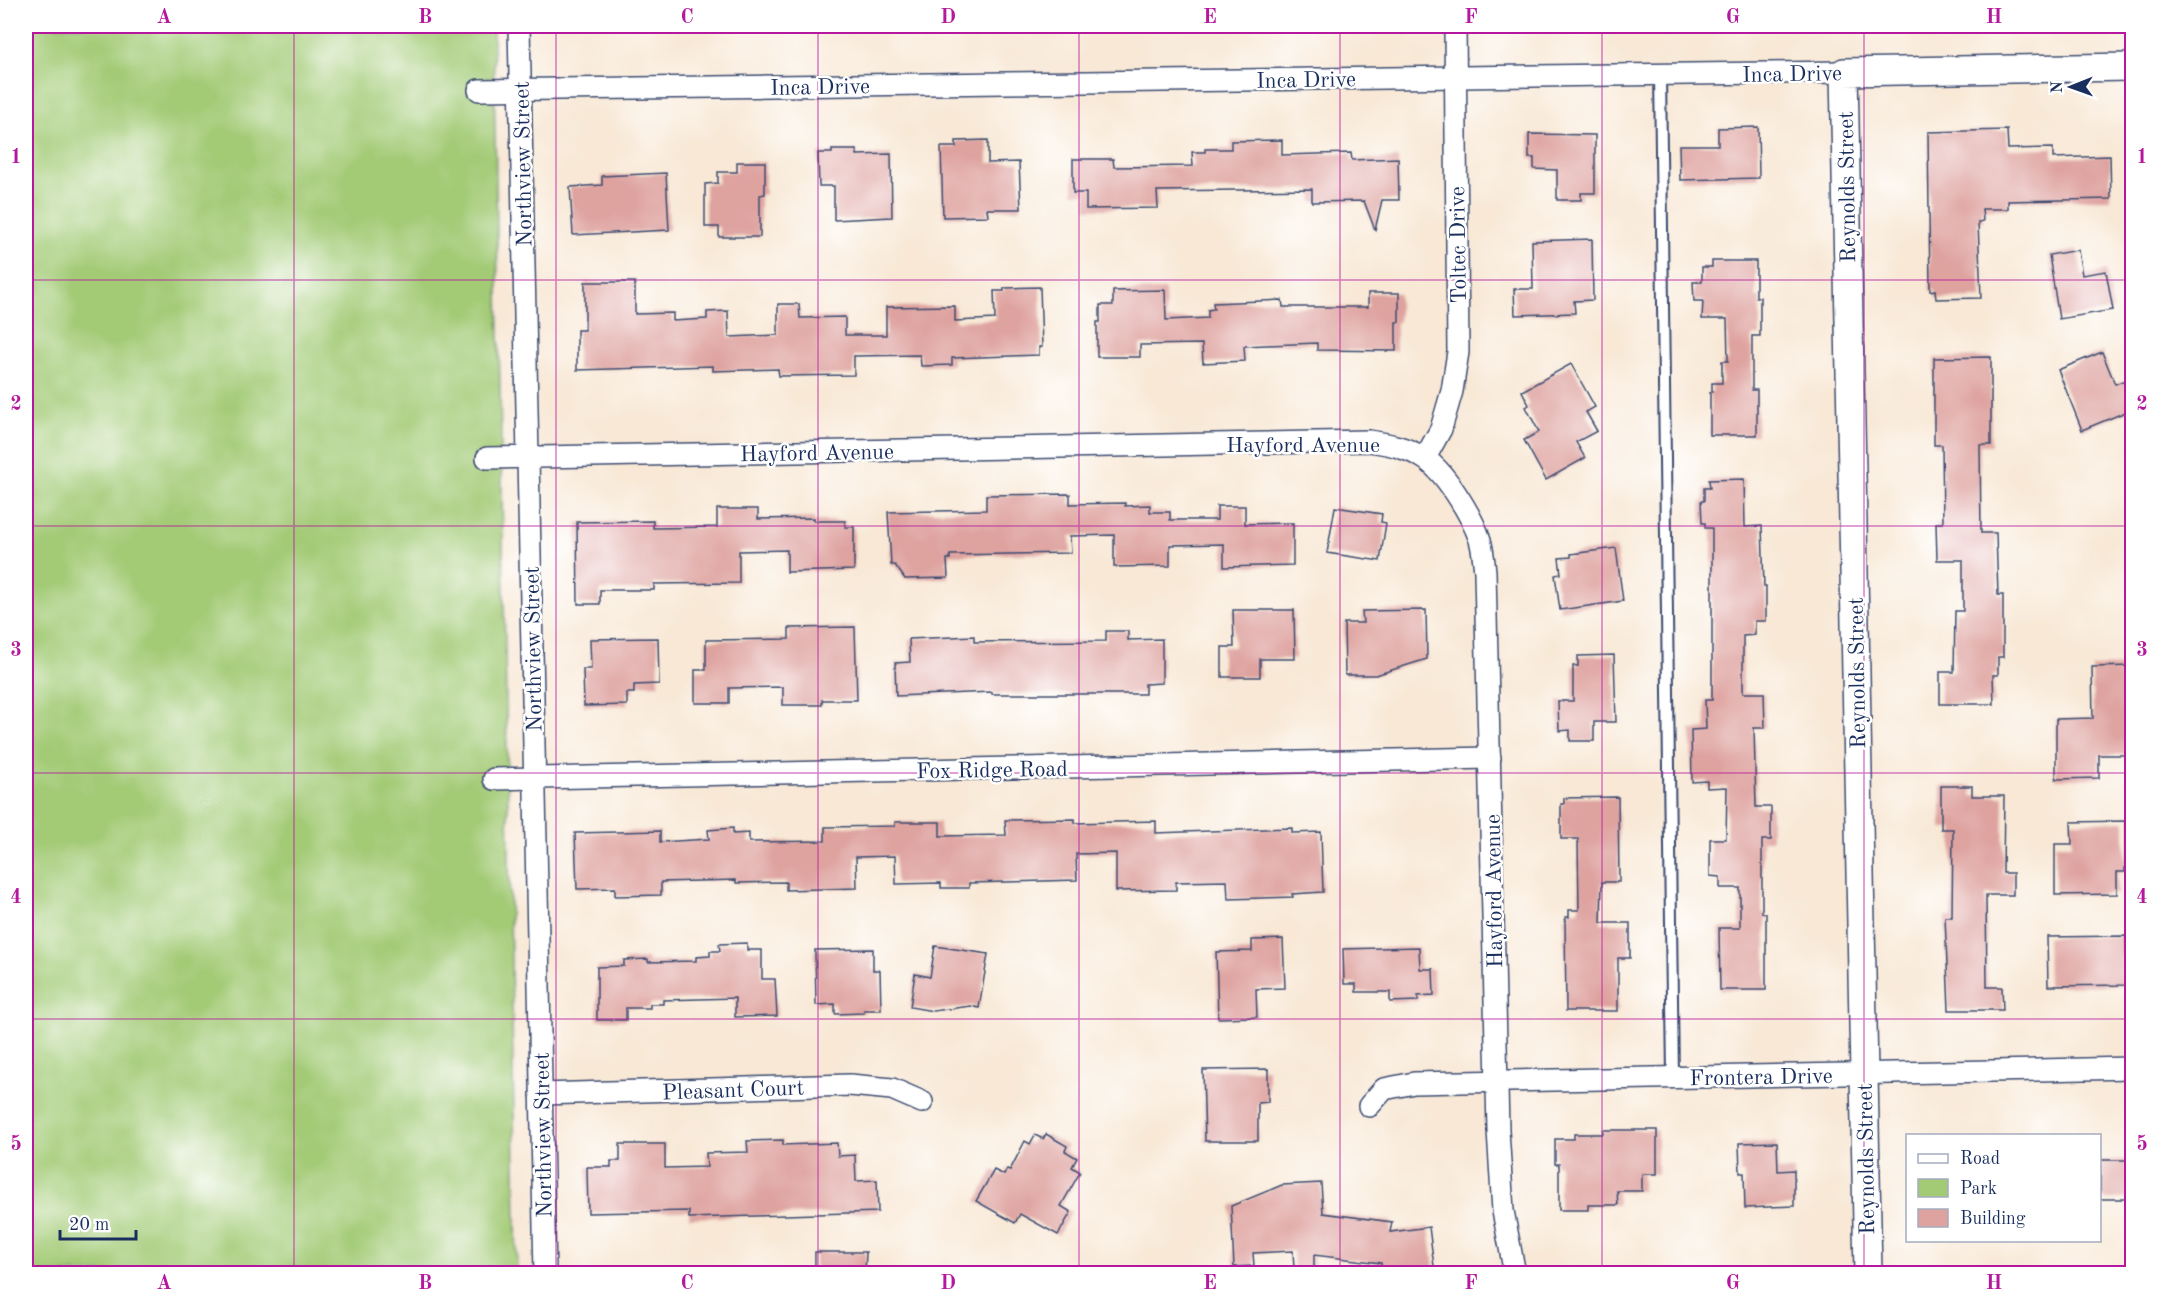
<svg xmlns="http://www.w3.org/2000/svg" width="2158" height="1299" font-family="'Old Standard TT',serif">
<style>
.green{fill:#a3cb76;stroke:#5f7d6a;stroke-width:1.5}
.building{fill:#dea29f}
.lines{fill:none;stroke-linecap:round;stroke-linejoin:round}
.service-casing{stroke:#3c4b70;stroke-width:14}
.minor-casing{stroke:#3c4b70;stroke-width:24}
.tertiary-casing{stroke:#3c4b70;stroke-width:30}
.service{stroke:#fff;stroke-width:10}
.minor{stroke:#fff;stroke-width:21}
.tertiary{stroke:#fff;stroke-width:27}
.grid{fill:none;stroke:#b5179e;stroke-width:1.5;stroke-opacity:0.55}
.labels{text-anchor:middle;stroke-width:5;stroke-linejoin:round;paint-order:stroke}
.street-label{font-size:22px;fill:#1b2f5e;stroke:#fff}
.neatline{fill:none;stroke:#b5179e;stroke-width:2}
.grid-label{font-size:20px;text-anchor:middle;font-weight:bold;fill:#b5179e}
</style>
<rect width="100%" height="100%" fill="#fff"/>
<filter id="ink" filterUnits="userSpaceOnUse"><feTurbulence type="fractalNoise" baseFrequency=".0167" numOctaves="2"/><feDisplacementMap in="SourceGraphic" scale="12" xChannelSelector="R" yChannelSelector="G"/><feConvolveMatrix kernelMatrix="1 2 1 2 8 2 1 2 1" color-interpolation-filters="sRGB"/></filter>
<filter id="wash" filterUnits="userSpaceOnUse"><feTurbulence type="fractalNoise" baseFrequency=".008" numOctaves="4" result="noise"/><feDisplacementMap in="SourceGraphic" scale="24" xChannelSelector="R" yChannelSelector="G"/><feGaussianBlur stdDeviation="1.35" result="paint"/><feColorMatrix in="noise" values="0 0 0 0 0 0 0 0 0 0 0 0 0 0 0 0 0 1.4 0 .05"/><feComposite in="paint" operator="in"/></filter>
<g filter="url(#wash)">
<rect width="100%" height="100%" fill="#f8e8d5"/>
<polygon class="green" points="26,26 493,26 517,1273 26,1273"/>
<g id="blocks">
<g class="building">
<polygon points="1758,127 1759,178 1680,180 1679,145 1718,145 1718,128"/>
<polygon points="2007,130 2008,149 2053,148 2053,158 2110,156 2111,199 2008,201 2008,209 1982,209 1983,221 1978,222 1981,298 1936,299 1935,290 1930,291 1928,132"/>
<polygon points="1529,134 1595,135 1595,193 1581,193 1581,200 1557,200 1557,170 1534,169 1534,158 1529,158"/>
<polygon points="988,140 988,163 1019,162 1021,209 987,209 988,216 943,217 941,147 956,147 956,141"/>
<polygon points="1282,140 1282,155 1351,153 1352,160 1398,158 1399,200 1382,200 1375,230 1364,201 1312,202 1312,189 1157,191 1158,208 1086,209 1086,193 1073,193 1073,159 1113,159 1114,167 1193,166 1192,152 1205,152 1205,149 1231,149 1231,141"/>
<polygon points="832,150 857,150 857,155 891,154 892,217 834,220 834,186 819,186 818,153 832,153"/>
<polygon points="737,162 765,162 765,194 760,195 760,237 719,237 719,227 705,227 705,184 718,183 718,172 737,172"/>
<polygon points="666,173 669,230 573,235 570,187 602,185 602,176"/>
<polygon points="1592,239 1593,300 1574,301 1575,313 1515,315 1514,289 1533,289 1532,241"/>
<polygon points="2078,250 2082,275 2106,271 2113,310 2059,319 2049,255"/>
<polygon points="1712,261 1756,261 1756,297 1760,297 1760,336 1752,336 1752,390 1757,390 1757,435 1710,435 1710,392 1712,392 1712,383 1722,383 1722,361 1728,361 1727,319 1702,319 1703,301 1694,301 1693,282 1702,282 1702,267 1712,267"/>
<polygon points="585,282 635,282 635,314 673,313 673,321 707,319 707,312 728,311 729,337 778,335 778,304 799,304 800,318 845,317 845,335 886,335 886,307 955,306 955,321 995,319 994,291 1004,291 1004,288 1040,287 1042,347 1039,347 1039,355 952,358 952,365 921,366 920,355 854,356 854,375 779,376 778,369 713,371 713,366 577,370 577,330 585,330"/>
<polygon points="1165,290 1166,320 1208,318 1208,310 1214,309 1213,303 1282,300 1283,307 1368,307 1368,293 1399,293 1399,322 1396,322 1396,351 1317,350 1317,343 1244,346 1245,361 1203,363 1202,344 1140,345 1140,357 1097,357 1097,322 1100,322 1100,305 1113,305 1113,291"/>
<polygon points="2102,352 2115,384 2133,377 2133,409 2082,430 2058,370"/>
<polygon points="1991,357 1991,445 1980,445 1981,533 1996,533 1998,595 2003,595 2003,657 1998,657 1998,675 1993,675 1994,704 1940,704 1940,672 1954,672 1955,611 1963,611 1963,560 1937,560 1936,523 1943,523 1942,445 1934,445 1934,358"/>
<polygon points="1571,364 1595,407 1586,412 1597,431 1576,442 1585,458 1546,480 1524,440 1539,432 1526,407 1529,405 1522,391"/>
<polygon points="1744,479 1745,527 1762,526 1764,586 1766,586 1766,621 1755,621 1755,635 1743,636 1743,693 1764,693 1765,728 1754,728 1756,807 1771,807 1771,840 1762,840 1762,913 1766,913 1766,990 1720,990 1719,928 1740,928 1740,888 1720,888 1720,877 1710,876 1710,839 1726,839 1727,787 1707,788 1707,781 1692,782 1691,730 1706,729 1705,700 1712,700 1712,528 1705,528 1705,523 1702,523 1701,501 1704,501 1704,488 1710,488 1709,480"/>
<polygon points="1070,494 1070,504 1125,503 1125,506 1150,505 1150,512 1170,512 1170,520 1217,520 1217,506 1245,506 1245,524 1293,523 1293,565 1224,567 1224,544 1170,545 1170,566 1114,567 1114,535 1070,536 1071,553 950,555 950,559 947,559 948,578 905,579 895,565 891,565 888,512 986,510 986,495"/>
<polygon points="1335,507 1382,514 1381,522 1386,523 1380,561 1327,553"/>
<polygon points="717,509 758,509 758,519 814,518 814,521 845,521 845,527 854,527 854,570 787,572 787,550 739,551 739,583 654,584 654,590 600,590 600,604 578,604 577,522 653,521 653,528 717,527"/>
<polygon points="1616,548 1623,601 1560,610 1555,575 1561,574 1559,558 1571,557 1571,554"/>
<polygon points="1233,610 1294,610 1295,659 1260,659 1260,677 1222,677 1222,647 1234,647"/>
<polygon points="1426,610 1427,659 1376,675 1345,675 1344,623 1363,623 1362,611"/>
<polygon points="855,627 857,700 822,700 822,705 783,705 783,687 729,688 729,703 695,703 695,670 706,670 706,640 789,639 789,628"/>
<polygon points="1106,631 1128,631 1128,640 1162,639 1162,683 1145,684 1145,694 992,694 992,692 896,696 895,663 910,662 909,639 974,636 974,642 1106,641"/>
<polygon points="658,638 659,684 634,685 634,693 627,693 627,705 584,706 583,669 591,669 590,639"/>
<polygon points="1614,655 1616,722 1594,722 1594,741 1570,741 1570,730 1559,731 1558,701 1573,701 1573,666 1578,666 1578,656"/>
<polygon points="2133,666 2133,755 2099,755 2099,778 2056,779 2056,719 2093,718 2092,667"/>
<polygon points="1941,786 1972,786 1972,796 2004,796 2003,873 2013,873 2013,895 1986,895 1987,987 2002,987 2003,1010 1949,1010 1945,917 1952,917 1953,829 1941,829"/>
<polygon points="1618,797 1619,882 1602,882 1601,923 1630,923 1630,958 1618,958 1618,1011 1566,1011 1565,917 1569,917 1569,910 1579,910 1578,839 1561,839 1561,804 1564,804 1564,798"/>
<polygon points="1075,819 1075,823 1156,821 1156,833 1292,828 1292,833 1321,832 1323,892 1292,894 1293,897 1228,899 1227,881 1176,882 1176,890 1116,891 1116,853 1076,854 1077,880 969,883 969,888 941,888 941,883 896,884 895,856 856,857 857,888 786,890 786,882 736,883 736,880 661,882 661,895 615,896 615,888 577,889 575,833 660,831 660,842 709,839 708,830 733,828 733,834 749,833 749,842 825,841 825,827 895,826 895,822 940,822 940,836 1006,835 1005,820"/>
<polygon points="2125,821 2125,872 2117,872 2117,894 2055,895 2055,844 2072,844 2071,822"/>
<polygon points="2126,936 2127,985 2048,986 2047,937"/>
<polygon points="1283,939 1285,988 1256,989 1257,1017 1218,1018 1216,952 1252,951 1252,940"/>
<polygon points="747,943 747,950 762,950 762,979 775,979 777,1016 735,1017 735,998 663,1000 663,1004 650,1004 650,1008 626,1008 626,1020 597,1020 597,967 624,966 624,960 648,959 648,962 696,961 696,957 710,956 710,951 720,951 719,944"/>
<polygon points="935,946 988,954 979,1008 971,1006 933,1011 910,1007 915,974 930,977"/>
<polygon points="1419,947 1420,969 1433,969 1434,995 1418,996 1418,1001 1390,1002 1390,992 1356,992 1356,984 1344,984 1343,949"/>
<polygon points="873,949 873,970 880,970 881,1010 864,1010 864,1013 835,1014 835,1004 816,1005 815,950"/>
<polygon points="1268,1069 1268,1102 1258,1103 1258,1141 1205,1141 1203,1070"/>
<polygon points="1603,1130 1657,1130 1657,1174 1642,1174 1642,1191 1617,1191 1618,1205 1588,1205 1588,1210 1559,1210 1559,1164 1555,1164 1555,1139 1574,1139 1574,1134 1603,1134"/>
<polygon points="1046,1134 1067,1146 1065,1151 1077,1158 1072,1167 1080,1172 1061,1206 1071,1212 1058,1235 1020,1214 1015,1223 976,1201 994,1170 1004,1175 1007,1169 1010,1170 1025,1141 1030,1144 1035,1135 1043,1139"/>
<polygon points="783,1140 783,1145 837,1143 838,1156 855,1155 856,1181 877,1180 878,1212 689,1218 689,1211 588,1213 587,1167 611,1167 611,1161 620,1161 620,1144 665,1144 665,1168 707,1167 706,1153 748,1152 747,1141"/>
<polygon points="1777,1142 1778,1171 1794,1170 1794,1206 1745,1208 1744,1173 1740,1173 1739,1143"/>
<rect x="2100" y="1160" width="33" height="39"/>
<polygon points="1321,1183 1323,1213 1392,1222 1390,1232 1429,1227 1435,1274 1382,1274 1381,1263 1314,1255 1314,1268 1294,1269 1293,1251 1253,1253 1254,1266 1234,1267 1231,1206 1282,1185"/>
<polygon points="815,1252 866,1252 865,1274 815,1274"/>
</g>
</g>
</g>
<g filter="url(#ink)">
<use href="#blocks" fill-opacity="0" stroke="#3c4b70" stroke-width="1.5"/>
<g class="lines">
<defs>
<polyline id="service" points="1660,74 1673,1077"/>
<g id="minor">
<polyline points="519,26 545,1274"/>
<polyline points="479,90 1844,72"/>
<path d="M487,458L1369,441C1389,444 1405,447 1422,457C1444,469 1472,516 1480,540C1483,550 1484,562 1485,572L1498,1130L1503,1211L1515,1274"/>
<polyline points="1425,458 1441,429 1452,391 1458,352 1455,26"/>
<polyline points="494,779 1490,758"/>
<polyline points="541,1094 850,1085 892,1089 922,1102"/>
<polyline points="1369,1106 1384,1089 1414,1083 2132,1068"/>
</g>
<polyline id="tertiary" points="1868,1274 1844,72 2132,67"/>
</defs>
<use href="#service" class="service-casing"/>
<use href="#minor" class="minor-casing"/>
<use href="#tertiary" class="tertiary-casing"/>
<use href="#service" class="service"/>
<use href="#minor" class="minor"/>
<use href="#tertiary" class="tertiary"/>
</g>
</g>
<path class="grid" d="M294,26V1274M556,26V1274M818,26V1274M1079,26V1274M1340,26V1274M1602,26V1274M1864,26V1274M26,280H2132M26,526H2132M26,773H2132M26,1019H2132"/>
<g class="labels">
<g class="street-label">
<text transform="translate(1792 73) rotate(-1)" y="8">Inca Drive</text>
<text transform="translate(1306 79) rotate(-1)" y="8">Inca Drive</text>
<text transform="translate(820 86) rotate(-1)" y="8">Inca Drive</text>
<text transform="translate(522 164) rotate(-91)" y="8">Northview Street</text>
<text transform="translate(1846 187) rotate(-91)" y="8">Reynolds Street</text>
<text transform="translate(1457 245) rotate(-91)" y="8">Toltec Drive</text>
<text x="1303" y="452">Hayford Avenue</text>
<text transform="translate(817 452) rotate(-1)" y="8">Hayford Avenue</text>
<text transform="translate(532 649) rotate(-91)" y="8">Northview Street</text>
<text transform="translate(1856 673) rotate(-91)" y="8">Reynolds Street</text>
<text transform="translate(992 769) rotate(-1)" y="8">Fox Ridge Road</text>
<text transform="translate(1493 891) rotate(-91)" y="8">Hayford Avenue</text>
<text transform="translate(1761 1076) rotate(-1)" y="8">Frontera Drive</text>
<text transform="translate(733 1089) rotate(-2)" y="8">Pleasant Court</text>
<text transform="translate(542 1135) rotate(-91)" y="8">Northview Street</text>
<text transform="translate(1865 1159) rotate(-91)" y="8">Reynolds Street</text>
</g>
</g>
<rect width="2158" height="1299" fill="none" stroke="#fff" stroke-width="66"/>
<rect x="1906" y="1134" width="195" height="108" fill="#ffffff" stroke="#a4acbf" stroke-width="1.5"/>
<rect x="1918" y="1154" width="30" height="9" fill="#ffffff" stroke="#a4acbf" stroke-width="1.5"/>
<text x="1960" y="1164" font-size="18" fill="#1b2f5e">Road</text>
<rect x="1918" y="1179" width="30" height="18" fill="#a3cb76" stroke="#a4acbf" stroke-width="1.5"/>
<text x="1960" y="1194" font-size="18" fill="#1b2f5e">Park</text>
<rect x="1918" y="1209" width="30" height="18" fill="#dea29f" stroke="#a4acbf" stroke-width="1.5"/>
<text x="1960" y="1224" font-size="18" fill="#1b2f5e">Building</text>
<g transform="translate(2071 87) rotate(269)" stroke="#ffffff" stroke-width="4.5" paint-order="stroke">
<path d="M0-4.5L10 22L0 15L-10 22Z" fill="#1b2f5e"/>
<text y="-9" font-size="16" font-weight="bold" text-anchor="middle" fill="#1b2f5e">N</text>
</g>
<path d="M60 1230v9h76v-9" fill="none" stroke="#1b2f5e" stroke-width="3"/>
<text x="69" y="1230" font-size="18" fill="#1b2f5e" stroke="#ffffff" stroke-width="4.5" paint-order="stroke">20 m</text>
<rect x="33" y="33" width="2092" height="1233" class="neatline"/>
<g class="grid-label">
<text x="164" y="23">A</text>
<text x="425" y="23">B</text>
<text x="687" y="23">C</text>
<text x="948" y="23">D</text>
<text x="1210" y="23">E</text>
<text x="1471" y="23">F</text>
<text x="1733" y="23">G</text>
<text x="1994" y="23">H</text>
<text x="16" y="163">1</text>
<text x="2142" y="163">1</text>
<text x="16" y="410">2</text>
<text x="2142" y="410">2</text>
<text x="16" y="656">3</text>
<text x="2142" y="656">3</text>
<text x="16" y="903">4</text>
<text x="2142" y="903">4</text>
<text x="16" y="1150">5</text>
<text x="2142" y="1150">5</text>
<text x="164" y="1289">A</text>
<text x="425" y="1289">B</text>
<text x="687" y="1289">C</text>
<text x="948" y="1289">D</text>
<text x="1210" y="1289">E</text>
<text x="1471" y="1289">F</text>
<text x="1733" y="1289">G</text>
<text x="1994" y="1289">H</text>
</g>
</svg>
